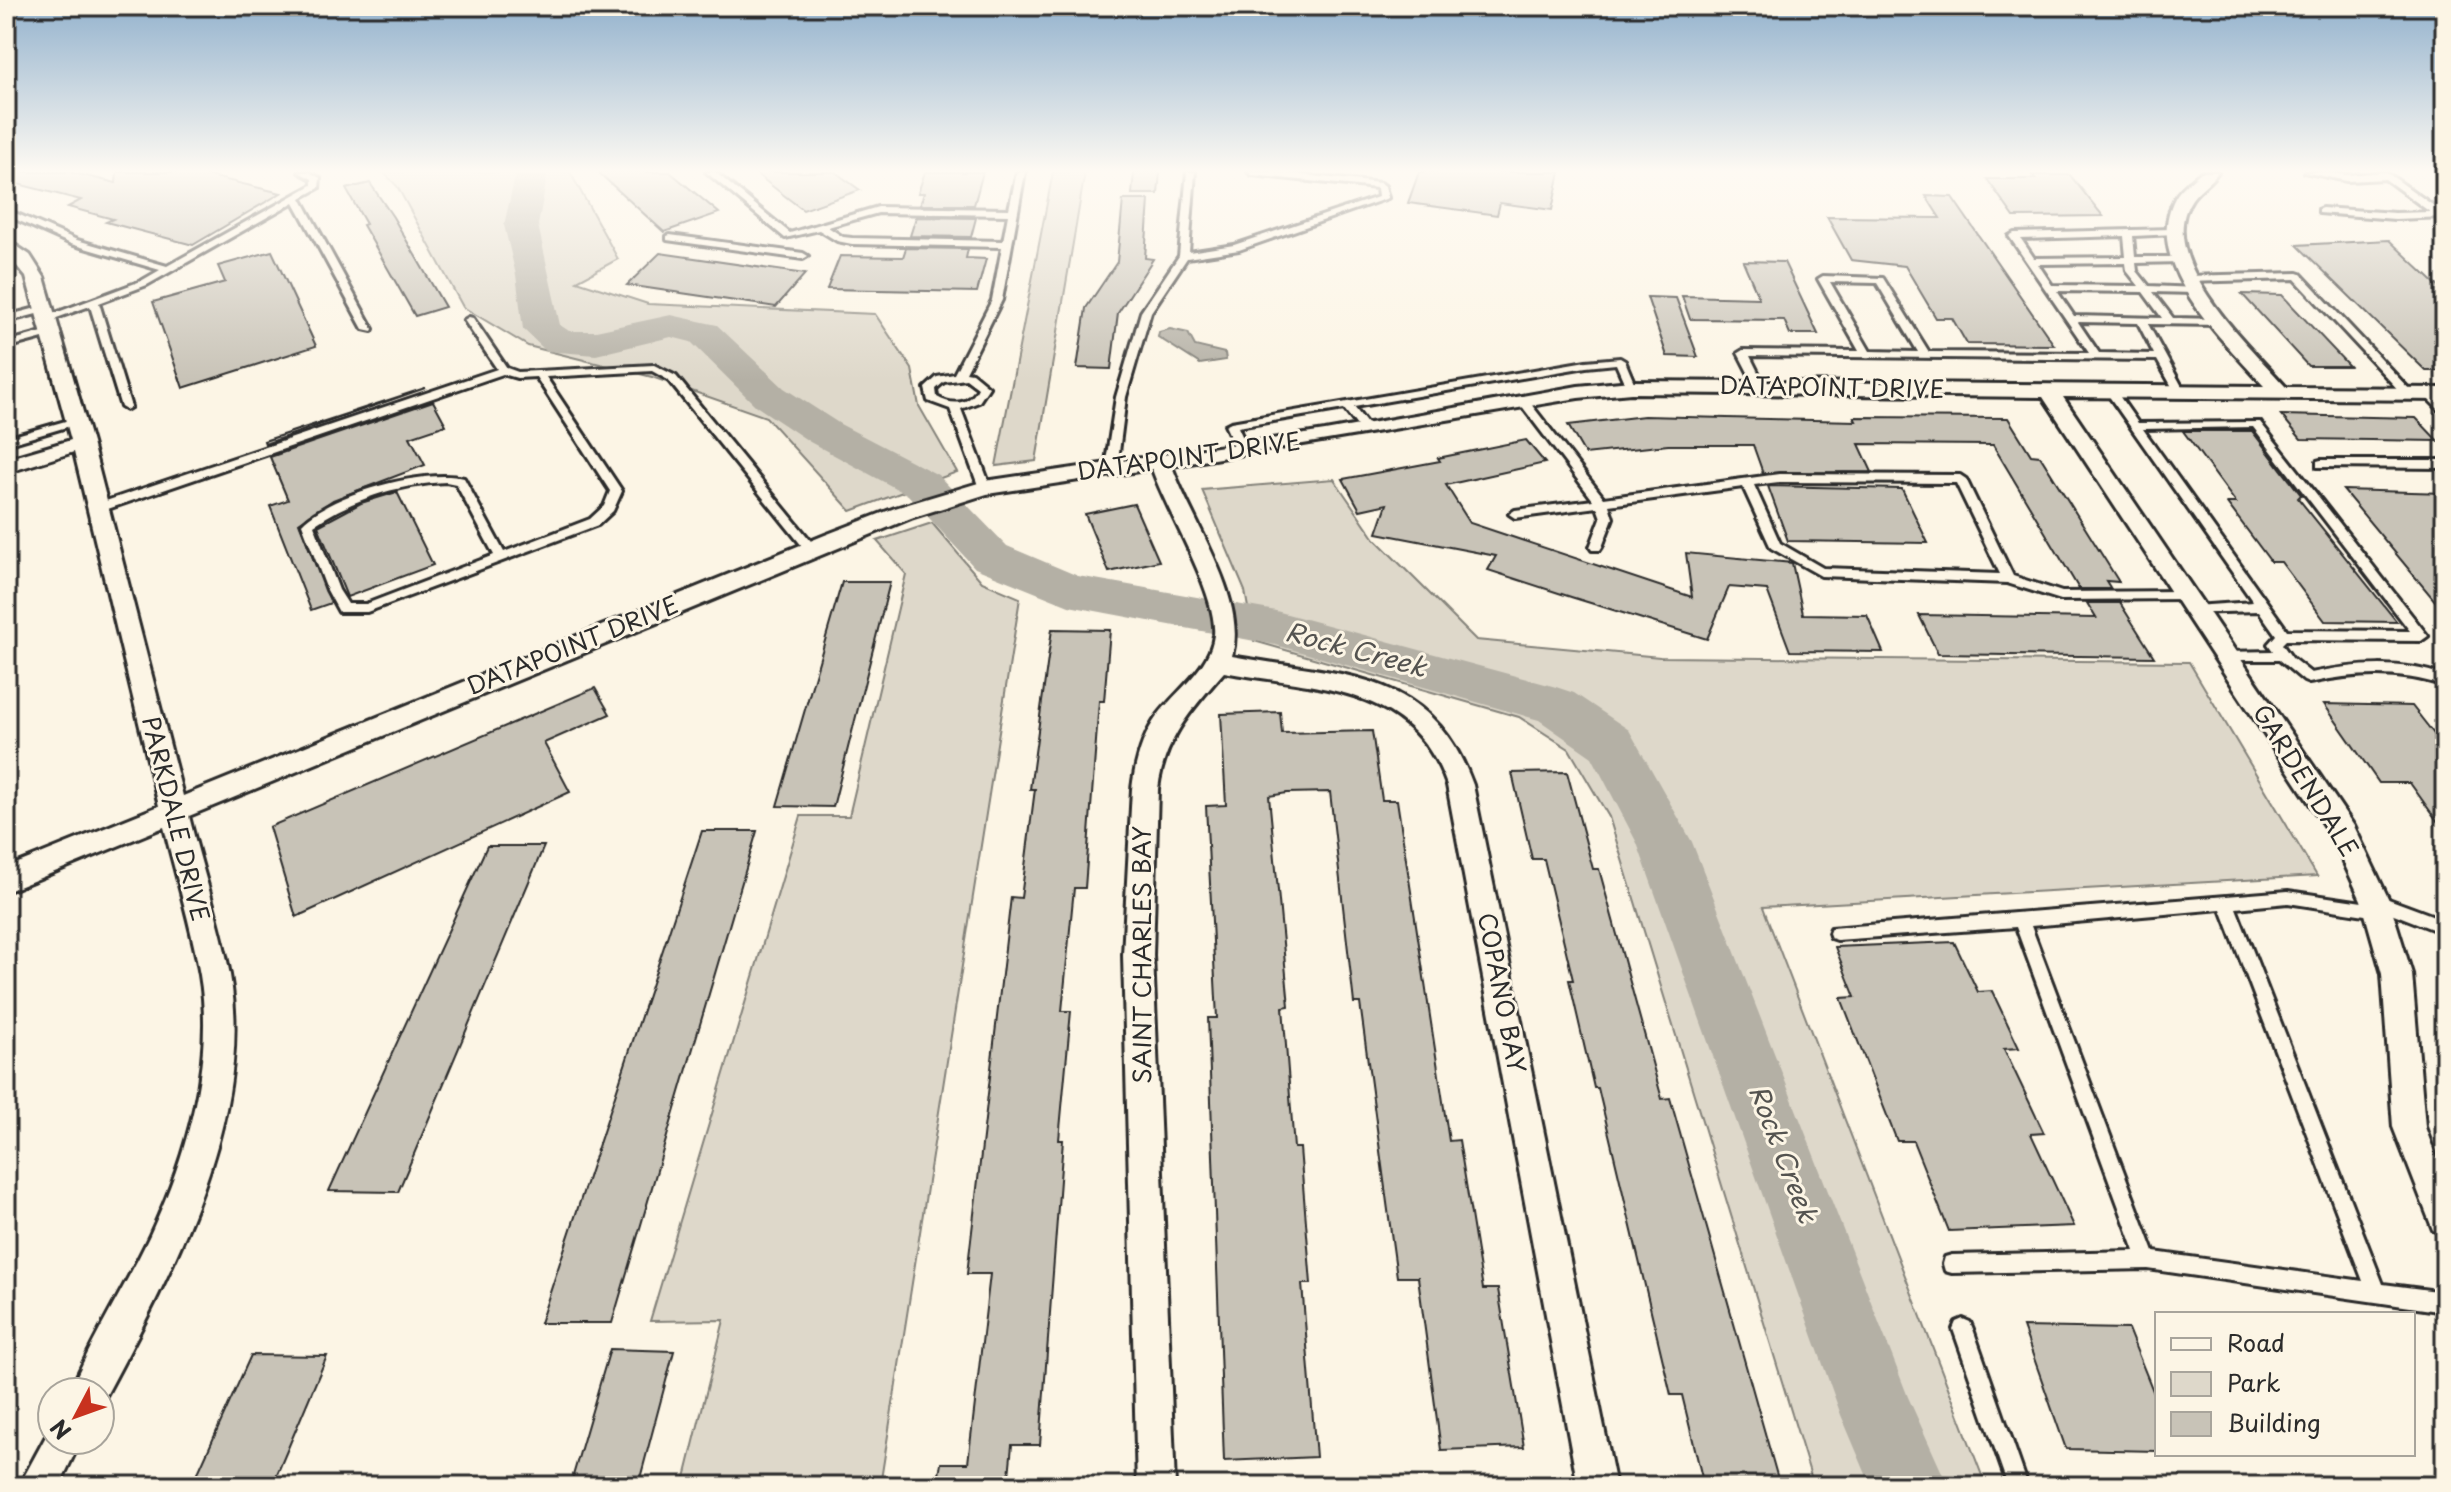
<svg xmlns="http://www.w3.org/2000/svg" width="2451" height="1492" font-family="'Playpen Sans',sans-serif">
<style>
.green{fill:#ded8ca;stroke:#84827a;stroke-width:2}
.water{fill:#b4b0a5;stroke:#7d7b74;stroke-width:2}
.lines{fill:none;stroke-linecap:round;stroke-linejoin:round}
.river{fill:#b4b0a5;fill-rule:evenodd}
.building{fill:#c8c3b7;stroke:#2b2b2b;stroke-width:2}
.lane-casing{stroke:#2b2b2b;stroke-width:6}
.street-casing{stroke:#2b2b2b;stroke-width:6}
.lane{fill:#fcf5e5;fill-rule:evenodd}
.street{fill:#fcf5e5;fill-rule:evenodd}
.labels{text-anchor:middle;stroke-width:6;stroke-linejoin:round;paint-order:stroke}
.street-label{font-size:24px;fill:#2b2b2b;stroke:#fcf5e5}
.water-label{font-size:26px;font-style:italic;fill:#545350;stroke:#fcf5e5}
</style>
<rect width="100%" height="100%" fill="#fcf5e5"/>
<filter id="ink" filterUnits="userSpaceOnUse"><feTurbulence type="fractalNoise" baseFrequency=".0125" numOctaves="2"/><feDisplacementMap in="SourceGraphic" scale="16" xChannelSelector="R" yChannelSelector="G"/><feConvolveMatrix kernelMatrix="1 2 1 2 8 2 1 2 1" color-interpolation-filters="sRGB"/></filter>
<g filter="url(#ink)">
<g class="green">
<polygon points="383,172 570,172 618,259 577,281 648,304 875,314 912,369 919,406 957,472 851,511 766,417 652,377 528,346 463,307 397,186"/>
<polygon points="1053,172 1085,172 1036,461 996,466"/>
<polygon points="1334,479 1375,539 1476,640 1660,657 2189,662 2317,876 1763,907 1986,1486 1814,1486 1609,817 1569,749 1519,717 1254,641 1245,591 1202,490"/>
<polygon points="932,523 982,582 1020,598 880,1486 683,1486 724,1320 650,1321 801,816 849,816 906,574 877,541"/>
</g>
<polygon class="water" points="1170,329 1188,333 1195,346 1225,353 1226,360 1200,364 1158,337 1159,332"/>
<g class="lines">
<polygon class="river" points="516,172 548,172 538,225 560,325 569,331 596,331 671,315 717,325 784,388 840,424 938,475 1007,546 1078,576 1276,611 1556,687 1574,693 1629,730 1692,842 1908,1397 1948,1486 1871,1486 1841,1415 1637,843 1592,757 1539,720 1276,645 1069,606 975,568 908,495 810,442 756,406 691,342 671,337 596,355 546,351 523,329 516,275 504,225"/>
</g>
<g class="building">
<polygon points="6,172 70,172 116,183 117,172 193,172 281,193 193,245 106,222 113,219 68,207 81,200 6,181"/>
<polygon points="598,172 670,172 719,213 664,232"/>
<polygon points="754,172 835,172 860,190 803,210"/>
<polygon points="925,172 983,172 974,205 920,205 924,193 918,193"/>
<polygon points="1134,172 1160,172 1158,194 1132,194"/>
<polygon points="1419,172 1560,172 1552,210 1500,203 1497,215 1408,203"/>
<polygon points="2032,175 2070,175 2103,216 2014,217 1987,179 2036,179"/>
<polygon points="370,183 393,217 445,307 415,316 363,225 366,224 346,189"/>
<polygon points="1926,196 1952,197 2054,345 1967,344 1952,318 1936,318 1905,266 1851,260 1827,217 1940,218"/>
<polygon points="1123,200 1149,200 1145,258 1153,259 1118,313 1111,369 1077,368 1086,308 1117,262"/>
<polygon points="916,217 976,218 971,237 910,236"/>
<polygon points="2389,240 2445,293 2445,371 2426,371 2297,245"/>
<polygon points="906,248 968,249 966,258 986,259 977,292 827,289 840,256 903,257"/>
<polygon points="272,251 316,346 183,388 153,302 225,282 218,266"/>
<polygon points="660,253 805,274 776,307 627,285"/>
<polygon points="1743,261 1784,262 1818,334 1790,334 1784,320 1690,319 1682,296 1759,298"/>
<polygon points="2242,294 2282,295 2349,366 2308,366"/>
<polygon points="1647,297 1676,298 1698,357 1667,356"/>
<polygon points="425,388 265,444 264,441"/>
<polygon points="433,401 446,425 410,437 425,465 333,500 299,523 331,603 311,610 270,506 288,500 270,457"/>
<polygon points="2281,415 2416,418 2438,441 2301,439"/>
<polygon points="1644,416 1856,421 1854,417 2008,418 2031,455 2040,456 2119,582 2106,581 2111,589 2079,589 1993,445 1859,444 1872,472 1763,473 1753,445 1668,445 1585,454 1568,425"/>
<polygon points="2183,431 2252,431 2301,495 2298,498 2397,622 2325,621 2281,562 2271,562 2227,503 2236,503"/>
<polygon points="1526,440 1545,463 1446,485 1470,523 1692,597 1686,553 1792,563 1803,614 1867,615 1883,652 1790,651 1767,590 1729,587 1707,639 1571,597 1488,570 1496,556 1377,533 1387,504 1360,510 1343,479 1440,461 1438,458"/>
<polygon points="1768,486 1902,489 1928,543 1788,541"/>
<polygon points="2343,490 2445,493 2445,613"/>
<polygon points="397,492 433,565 347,597 318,526 361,503"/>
<polygon points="1134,504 1159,561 1109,572 1085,514"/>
<polygon points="842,582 890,582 833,807 777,806"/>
<polygon points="2087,603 2120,603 2154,657 1938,654 1919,615 2096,618"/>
<polygon points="1052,629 1110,630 1104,701 1099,701 1085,888 1074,888 1062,1011 1071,1011 1059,1140 1063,1140 1040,1445 1012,1445 1008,1486 937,1486 941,1463 968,1463 990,1274 967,1274 1011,897 1021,898 1035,789 1030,789"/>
<polygon points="595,688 610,714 544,743 570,792 296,917 269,827"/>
<polygon points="2324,704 2412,706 2445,748 2445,832 2410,783 2379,783"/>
<polygon points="1280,712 1282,733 1372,731 1382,800 1397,800 1449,1141 1459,1140 1483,1289 1498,1289 1524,1447 1441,1450 1418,1277 1397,1277 1360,1003 1354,1003 1330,792 1287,793 1269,796 1289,1006 1283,1007 1294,1148 1300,1148 1311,1284 1302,1284 1316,1457 1224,1461 1208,1018 1217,1018 1206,806 1226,805 1221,714"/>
<polygon points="1567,772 1593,869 1599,869 1662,1099 1670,1098 1780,1486 1704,1486 1682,1395 1671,1395 1598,1088 1594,1088 1569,980 1573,980 1544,859 1532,859 1512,773"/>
<polygon points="702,831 757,831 612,1323 540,1323"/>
<polygon points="487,846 544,846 398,1192 329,1191"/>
<polygon points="1954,942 1978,992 1992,991 2019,1048 2004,1049 2044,1133 2031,1134 2074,1226 1949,1231 1913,1141 1897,1141 1841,998 1855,997 1835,947"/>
<polygon points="2023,1327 2128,1329 2157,1401 2157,1451 2066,1449"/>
<polygon points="610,1349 674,1351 638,1486 570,1486"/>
<polygon points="251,1355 327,1356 272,1486 192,1486"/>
</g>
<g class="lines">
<defs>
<g id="lane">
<polygon points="299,172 309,172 320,178 319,188 301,198 373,329 372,331 363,329 294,202 147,285 99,303 131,407 126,410 121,407 90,306 51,320 42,318 141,281 160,270 71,244 6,215 6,209 77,240 167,266 312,185 312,179"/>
<path d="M706,172H715L790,233L878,207L1009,209L1017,172H1025L1002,300L966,372L972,373L989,387L979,402L961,409L991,488L989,491L985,492L979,488L950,409L928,401L925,388L937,377L954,374L992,300L1002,247L852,244L837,241L819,230L785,238ZM878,213L1008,215L1003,241L852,238L843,237L828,227ZM966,379L978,388C970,405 953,406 937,397L936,389L944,382Z"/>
<polygon points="1187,172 1195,172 1189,252 1234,245 1378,197 1377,188 1252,175 1248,172 1273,172 1381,183 1385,186 1388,198 1239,250 1187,258 1151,312 1126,397 1117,468 1111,472 1107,471 1105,468 1116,397 1141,312 1179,256"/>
<polygon points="2304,172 2323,172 2347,175 2386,172 2441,211 2445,211 2445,217 2395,219 2319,213 2319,209 2322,208 2395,213 2430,212 2385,179 2347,181"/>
<path d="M2172,229L2175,230V234L2133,236L2135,257H2178L2181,258V262L2136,263L2137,271L2149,286L2197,288L2199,290L2194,293L2153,292L2173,318L2221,319L2226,322L2221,325L2148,324L2185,392L2184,394H2176L2157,360L1750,356L1765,386L1760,389L1755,386L1738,353L1743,350L1859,351L1818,279L1823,276L1883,278L1929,352L2089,353L2009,236L2014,233ZM2124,236L2126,257L2034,258L2021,239ZM2126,263L2127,271L2139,286L2052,285L2038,264ZM1830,282L1877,283L1918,352L1870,351ZM2057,291L2143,292L2162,318L2074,316ZM2078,322L2138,323L2154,354L2099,353Z"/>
<polygon points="670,235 803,253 808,256 803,259 667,240 667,236"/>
<polygon points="2298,273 2301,274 2412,392 2412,396 2404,396 2295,279 2186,282 2181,279 2186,276"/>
<polygon points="44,306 48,307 48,311 6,322 6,316"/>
<path d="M469,317L473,318L507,368L518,372L654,365L676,376L815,546L817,549L815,552H807L668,380L652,371L546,377L622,491L613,511L598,525L367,612H339L327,590L302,524C332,493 423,469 464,478L504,552L590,519L604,506L610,491L536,377L517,378L503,374L102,511L98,512L92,508L94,505L497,369L464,320ZM446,482L456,484L494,555L366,604H348L339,590L314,525C352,499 400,484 446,482Z"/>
<polygon points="50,330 54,331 54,335 6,348 6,342"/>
<polygon points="1620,358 1625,361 1636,387 1635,389 1627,389 1616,364 1586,367 1354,407 1371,429 1365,432 1361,431 1344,409 1238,427 1248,449 1242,452 1236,449 1225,425 1231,422 1586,361"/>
<path d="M2111,389L2115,390L2138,423L2260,422L2428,636L2421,641L2286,640L2282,644L2292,658L2311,673C2356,664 2401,660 2445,676V686C2397,671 2358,673 2309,683L2304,681L2279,660H2220L2218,657L2225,652L2273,651L2268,644L2276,635L2259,611L2189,613L2188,610L2194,606L2253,602L2106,392ZM2253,427L2410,631L2287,630L2143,429Z"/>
<polygon points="2429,391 2445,404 2445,413 2441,412 2425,396 2425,392"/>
<path d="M1523,398L1527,399L1604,498L1779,474L1960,475L1966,479L2013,576L2062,592L2184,591L2190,595L2184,599L2061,600L2007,583L1821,576L1771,548L1743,487L1609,505L1613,518L1602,547L1600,550H1592L1590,547L1601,518L1597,507L1515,518L1509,514L1515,510L1593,500L1518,401ZM1779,482L1956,483L2000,574L1823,568L1780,543L1754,485Z"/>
<polygon points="76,418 82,421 80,423 6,445 6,438"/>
<polygon points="2321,460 2445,460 2445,468 2317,467 2317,461"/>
<path d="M2288,891L2369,903L2367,900L2370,895L2375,894L2445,920V934L2386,911L2383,916L2378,917L2288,903L2236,908L2383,1284L2445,1292V1312L2148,1269L1952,1273L1945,1271L1943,1264L1945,1257L1952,1255L2135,1251L2016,927L1837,940L1831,938L1829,933L1831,928ZM2221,909L2363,1281L2154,1252L2031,926Z"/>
<polygon points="1963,1319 1970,1322 1973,1329 2028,1486 2008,1486 1953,1329 1956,1322"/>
</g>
<g id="street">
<path d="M2201,172H2218C2211,182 2199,189 2192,199C2152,258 2251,347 2286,387L2445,388V400L2063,397L2354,826L2389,900L2412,974L2425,1127L2445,1182V1235L2433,1230L2393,1127L2382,974L2361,900L2333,839L2043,397L1631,393L1578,398L1172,466C1192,523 1248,598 1232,656C1338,676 1430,667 1473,785L1616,1486H1578L1447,785C1411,683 1314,689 1224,672C1192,709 1164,739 1158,789L1153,955L1175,1486H1137L1123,955L1132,789C1135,764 1142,736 1158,715C1177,690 1210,668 1214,635C1218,594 1167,513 1152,469L987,494L911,518L189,816C202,869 220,922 230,975C256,1121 167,1281 101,1405L100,1392H70C92,1338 125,1288 150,1235C186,1158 215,1061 200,975C191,925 176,876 164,827L6,892V868L159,806L74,452L6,473V459L71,440L26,277L6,253V239L30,255L44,277L92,443L183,796L825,535L895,508L985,481L1325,431L1578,386L1631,381L2264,386C2224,341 2140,264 2175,198C2180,188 2193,179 2201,172Z"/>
<polygon points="52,1425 52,1440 81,1440 59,1486 19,1486"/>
</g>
</defs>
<use href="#lane" class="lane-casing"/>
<use href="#street" class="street-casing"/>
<use href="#lane" class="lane"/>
<use href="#street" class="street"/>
</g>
</g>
<linearGradient id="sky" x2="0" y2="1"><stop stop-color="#93b2cd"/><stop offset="0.45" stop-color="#fefaf3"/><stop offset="1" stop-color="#fefaf3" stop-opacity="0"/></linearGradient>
<rect width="2451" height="380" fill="url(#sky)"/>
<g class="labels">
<g class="street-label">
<text transform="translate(1832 388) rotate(1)" y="8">DATAPOINT DRIVE</text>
<text transform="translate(1189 457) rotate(-8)" y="8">DATAPOINT DRIVE</text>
<text transform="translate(573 646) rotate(-22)" y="8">DATAPOINT DRIVE</text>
<text transform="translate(2305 781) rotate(58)" y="8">GARDENDALE</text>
<text transform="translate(175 819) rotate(76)" y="8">PARKDALE DRIVE</text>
<text transform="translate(1143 955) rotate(-90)" y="8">SAINT CHARLES BAY</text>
<text transform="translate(1501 993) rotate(79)" y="8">COPANO BAY</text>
</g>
<g class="water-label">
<text transform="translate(1356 650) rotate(15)" y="9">Rock Creek</text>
<text transform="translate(1783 1154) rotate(69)" y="9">Rock Creek</text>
</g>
</g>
<rect width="2451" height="1492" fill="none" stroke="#fcf5e5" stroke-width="32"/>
<rect x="16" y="16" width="2419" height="1460" fill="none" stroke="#2b2b2b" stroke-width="3" filter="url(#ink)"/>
<rect x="2155" y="1312" width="260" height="144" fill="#fcf5e5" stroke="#a8a49b" stroke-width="2"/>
<rect x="2171" y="1338" width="40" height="12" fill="#fcf5e5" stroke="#a8a49b" stroke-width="2"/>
<text x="2227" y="1352" font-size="24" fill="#2b2b2b">Road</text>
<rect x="2171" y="1372" width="40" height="24" fill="#ded8ca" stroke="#a8a49b" stroke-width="2"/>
<text x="2227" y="1392" font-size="24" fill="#2b2b2b">Park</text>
<rect x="2171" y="1412" width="40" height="24" fill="#c8c3b7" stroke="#a8a49b" stroke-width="2"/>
<text x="2227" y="1432" font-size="24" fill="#2b2b2b">Building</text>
<g transform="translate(76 1416) rotate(229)"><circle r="38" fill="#fcf5e5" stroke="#a8a49b" stroke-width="2"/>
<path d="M0-6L14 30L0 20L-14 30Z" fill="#c8321e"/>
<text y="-12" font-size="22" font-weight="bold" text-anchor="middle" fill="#2b2b2b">N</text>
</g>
</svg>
